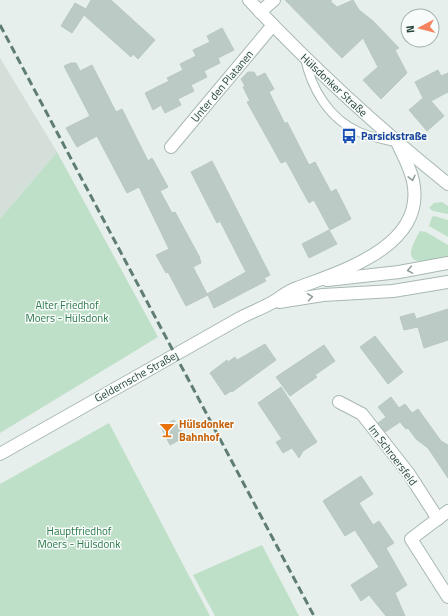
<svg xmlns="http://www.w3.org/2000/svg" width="448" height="616" font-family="'Titillium Web',sans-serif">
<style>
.built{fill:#d4dfda}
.green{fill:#bfe0c8}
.building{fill:#bbcac4;stroke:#b8c9c2}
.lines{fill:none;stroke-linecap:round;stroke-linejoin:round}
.service-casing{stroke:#a8b8b2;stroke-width:10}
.minor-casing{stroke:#a8b8b2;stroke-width:14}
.tertiary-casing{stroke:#a8b8b2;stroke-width:14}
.service{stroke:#fff;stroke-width:8}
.minor{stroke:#fff;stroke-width:12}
.tertiary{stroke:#fff;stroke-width:12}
.rail{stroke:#5f7d75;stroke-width:3;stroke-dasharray:8 4;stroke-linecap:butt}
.oneway{stroke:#92a09c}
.labels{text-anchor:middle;stroke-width:3;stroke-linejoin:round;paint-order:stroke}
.street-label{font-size:11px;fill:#24423a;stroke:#f7fbf9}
.transit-label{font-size:11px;font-weight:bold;fill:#164399;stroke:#f7fbf9;text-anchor:start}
.park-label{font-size:11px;fill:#2d7a4b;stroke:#f7fbf9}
.food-label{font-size:11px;font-weight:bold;fill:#c56008;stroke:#f7fbf9;text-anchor:start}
</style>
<rect width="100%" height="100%" fill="#e6efeb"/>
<polygon class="built" points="0,58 57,152 0,219"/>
<g class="green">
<polygon points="57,152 158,337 0,433 0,219"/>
<polygon points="442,202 448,206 448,214 433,211 429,208 434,203"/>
<polygon points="434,216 448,220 448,237 429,226 432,217"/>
<path d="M420,231L426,232L448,245V258C420,263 398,268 420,231Z"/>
<polygon points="109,423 210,616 0,616 0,484"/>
<polygon points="262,545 299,616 215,616 193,575"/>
</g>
<g class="building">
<polygon points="91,0 111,0 155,40 138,59 133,54 131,57 84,15 72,33 61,26 75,3 86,9"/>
<polygon points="285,0 332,0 330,1 337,7 353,0 359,10 373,21 399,48 395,50 407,73 381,99 363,80 378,67 363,38 342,58"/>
<polygon points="222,28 234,50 218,58 220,63 204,71 207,77 191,85 194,91 178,99 181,105 165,113 161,105 153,110 145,93 169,81 167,78 183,70 180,64 196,56 193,50 210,42 207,36"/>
<polygon points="71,63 76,63 80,71 92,65 116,112 122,109 148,161 152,158 168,187 160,191 172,213 175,212 199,256 201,263 193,267 207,294 246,272 220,221 217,223 191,172 212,161 270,275 264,278 266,281 214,308 208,295 186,306 168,272 166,273 156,255 169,249 139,187 127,193 97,136 77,147 66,128 90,116 64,66"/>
<polygon points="438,70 441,76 448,73 448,92 431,101 444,116 427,131 409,110 423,98 415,82"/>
<polygon points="248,72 254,72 257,77 265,73 274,89 269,92 285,124 287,122 309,165 315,162 331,192 336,189 351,219 330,230 314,200 309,203 286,161 281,163 247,102 250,101 243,87 245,86 241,79"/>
<polygon points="329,230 337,244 309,258 302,244"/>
<polygon points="448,309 448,340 424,348 418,327 404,330 400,317 414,313 416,319"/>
<polygon points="375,336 403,372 388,384 360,347"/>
<polygon points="265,344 276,360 232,392 231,391 225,395 210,373 227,360 228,362 235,357 237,360"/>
<polygon points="324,345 335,361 315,375 317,377 290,396 276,377"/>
<polygon points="281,387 317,442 303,451 299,458 292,448 283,453 276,442 282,439 258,403"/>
<polygon points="391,397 399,408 405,404 412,413 418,409 441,441 448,445 448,478 428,448 416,439 408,428 406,429 400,422 385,432 378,423 386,417 378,407"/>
<polygon points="174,420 185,437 170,445 161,427"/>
<polygon points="361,476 373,494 359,503 373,525 379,521 394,543 386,548 407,585 395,593 405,616 386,616 369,595 361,601 351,585 379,567 355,530 345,536 323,501"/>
</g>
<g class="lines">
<defs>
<path id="service" d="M305,58C311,88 329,119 359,132C370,137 383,139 395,142"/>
<g id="minor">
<polyline points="260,12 274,0"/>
<polyline points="171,147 273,25"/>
<polyline points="327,280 399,272 448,263"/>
<polyline points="279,302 323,295 393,291 448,282"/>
<polyline points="339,402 362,414 409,474 438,519"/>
<path d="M0,454L240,318C251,312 263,308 273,302C281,297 288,291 297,288C342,271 427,246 413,181C410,167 403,155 397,142"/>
<polyline points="448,511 411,539 448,597"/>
</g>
<path id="tertiary" d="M249,0C311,66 377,127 448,184"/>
</defs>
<use href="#service" class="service-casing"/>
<use href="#minor" class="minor-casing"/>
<use href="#tertiary" class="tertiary-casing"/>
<use href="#service" class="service"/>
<use href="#minor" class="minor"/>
<use href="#tertiary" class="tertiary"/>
<polyline class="rail" points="0,25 314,616"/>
</g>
<defs><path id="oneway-chevron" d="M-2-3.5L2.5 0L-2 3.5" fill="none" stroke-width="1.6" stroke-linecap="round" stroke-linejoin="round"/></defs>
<g class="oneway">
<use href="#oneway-chevron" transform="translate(412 178) rotate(76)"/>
<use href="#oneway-chevron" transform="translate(410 270) rotate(170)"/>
<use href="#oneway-chevron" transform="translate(310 297) rotate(-8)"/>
</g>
<defs>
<symbol id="bus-bare" viewBox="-9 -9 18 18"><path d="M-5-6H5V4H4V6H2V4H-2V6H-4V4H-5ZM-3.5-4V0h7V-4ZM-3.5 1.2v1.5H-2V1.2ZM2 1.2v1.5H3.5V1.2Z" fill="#1a4fb4" stroke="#f7fbf9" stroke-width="2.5" paint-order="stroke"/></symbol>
<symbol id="bar-bare" viewBox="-9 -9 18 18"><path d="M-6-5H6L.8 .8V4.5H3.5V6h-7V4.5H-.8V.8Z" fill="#e8710a" stroke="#f7fbf9" stroke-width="2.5" paint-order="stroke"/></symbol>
</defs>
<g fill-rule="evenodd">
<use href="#bus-bare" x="338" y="125" width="22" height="22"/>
<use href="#bar-bare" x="156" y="419" width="22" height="22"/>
</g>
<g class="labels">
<g class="street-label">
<text transform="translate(334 85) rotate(43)" y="4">Hülsdonker Straße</text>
<text transform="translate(222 86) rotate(-50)" y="4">Unter den Platanen</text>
<text transform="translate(135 377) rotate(-29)" y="4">Geldernsche Straße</text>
<text transform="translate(393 455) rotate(53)" y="4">Im Schroersfeld</text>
</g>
<g class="transit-label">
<text x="361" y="140">Parsickstraße</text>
</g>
<g class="park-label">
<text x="67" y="309">Alter Friedhof<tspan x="67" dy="13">Moers - Hülsdonk</tspan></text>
<text x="79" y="535">Hauptfriedhof<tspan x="79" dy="13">Moers - Hülsdonk</tspan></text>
</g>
<g class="food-label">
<text x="179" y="428">Hülsdonker<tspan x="179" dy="13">Bahnhof</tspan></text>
</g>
</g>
<g transform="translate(420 28) rotate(263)"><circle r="19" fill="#f7fbf9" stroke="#a3b1ad"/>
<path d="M0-3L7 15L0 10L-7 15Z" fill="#f4845f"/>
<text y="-6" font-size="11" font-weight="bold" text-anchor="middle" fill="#24423a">N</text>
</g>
</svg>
